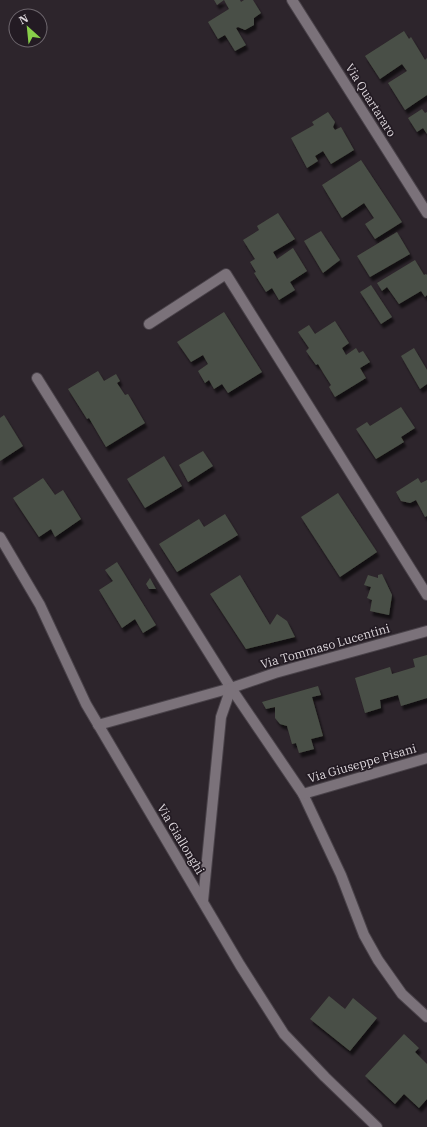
<svg xmlns="http://www.w3.org/2000/svg" width="427" height="1127" font-family="'IBM Plex Serif',serif">
<style>
.building{fill:#4a5046;filter:url(#shadow)}
.lines{fill:none;stroke-linecap:round;stroke-linejoin:round}
.minor-casing{stroke:#494249;stroke-width:12}
.minor{stroke:#7b727a;stroke-width:10}
.labels{text-anchor:middle;dominant-baseline:central;stroke-width:3.5;stroke-linejoin:round;paint-order:stroke}
.street-label{font-size:12px;fill:#ddd7dc;stroke:#231b23}
</style>
<defs>
<filter id="shadow"><feDropShadow dx="2.5" dy="4.5" stdDeviation="1" flood-color="#0009"/></filter>
</defs>
<rect width="100%" height="100%" fill="#2d252c"/>
<g class="building">
<polygon points="214,0 240,0 241,2 244,0 253,0 261,13 254,18 254,25 245,30 238,27 236,28 246,45 235,51 225,35 218,39 208,22 229,9 224,0 217,5"/>
<polygon points="404,31 409,39 411,37 425,60 427,58 427,95 405,110 388,83 407,71 402,64 380,79 365,56"/>
<polygon points="422,109 425,113 427,112 427,134 423,128 417,132 408,118"/>
<polygon points="328,112 335,122 333,127 335,130 341,127 354,150 331,164 323,151 315,156 318,161 307,168 291,138 314,125 312,122"/>
<polygon points="361,160 402,222 375,239 365,224 374,218 364,203 342,218 322,185"/>
<polygon points="278,213 295,239 273,252 277,259 293,248 307,271 290,282 295,290 279,300 272,288 266,292 254,273 256,272 250,262 255,259 243,240 259,230 257,226"/>
<polygon points="321,231 340,260 323,273 304,241"/>
<polygon points="397,232 410,254 370,277 357,256"/>
<polygon points="415,260 424,275 426,274 427,275 427,295 425,297 421,291 399,304 387,287 382,291 377,283"/>
<polygon points="371,285 392,317 381,324 360,292"/>
<polygon points="224,312 262,372 228,393 222,384 214,389 209,380 205,383 198,371 208,364 203,355 191,362 177,342"/>
<polygon points="335,321 349,343 342,348 346,355 356,348 359,353 363,351 370,362 360,368 366,378 335,397 329,387 331,385 324,374 318,364 316,365 306,351 309,348 298,332 309,325 315,334"/>
<polygon points="414,348 427,370 427,384 420,389 401,356"/>
<polygon points="98,371 104,381 116,374 120,381 117,383 125,395 128,394 145,423 106,447 89,418 87,419 68,389"/>
<polygon points="401,407 415,428 401,437 404,442 376,459 356,429 367,422 370,426"/>
<polygon points="4,415 23,446 0,461 0,418"/>
<polygon points="203,451 213,466 188,482 179,465"/>
<polygon points="164,456 182,486 145,508 127,479"/>
<polygon points="43,478 55,495 63,490 81,519 55,537 51,529 39,537 13,498"/>
<polygon points="418,478 421,483 427,480 427,516 425,517 416,500 410,503 401,501 396,492"/>
<polygon points="338,493 377,552 340,577 301,517"/>
<polygon points="225,514 238,535 177,572 159,544 199,519 204,527"/>
<polygon points="117,562 156,625 143,633 135,619 122,628 99,590 113,581 105,570"/>
<polygon points="382,574 392,595 389,615 370,611 372,600 367,598 371,587 364,585 368,575 378,578 378,575"/>
<polygon points="240,575 270,625 277,614 287,621 295,637 246,649 210,594"/>
<polygon points="150,578 156,589 149,589 146,584"/>
<polygon points="427,655 427,698 401,706 398,695 380,700 381,708 365,713 355,678 390,667 392,674 415,667 413,659"/>
<polygon points="318,686 321,695 312,697 323,736 311,739 314,749 299,753 296,743 292,744 287,726 280,724 275,718 275,707 266,709 262,702"/>
<polygon points="329,996 345,1009 353,998 377,1018 350,1051 310,1019"/>
<polygon points="404,1034 419,1048 415,1052 427,1064 427,1099 419,1108 404,1094 395,1104 365,1076"/>
</g>
<g class="lines">
<defs>
<g id="minor">
<polyline points="292,0 427,213"/>
<polyline points="149,324 226,274 427,595"/>
<polyline points="37,378 231,688 303,794 341,875 364,935 378,960 402,994 427,1017"/>
<polyline points="0,537 40,605 86,704 240,965 284,1034 325,1077 377,1127"/>
<polyline points="98,725 231,688 275,673 427,631"/>
<polyline points="303,794 427,758"/>
<polyline points="203,901 221,717 231,688"/>
</g>
</defs>
<use href="#minor" class="minor-casing"/>
<use href="#minor" class="minor"/>
</g>
<g class="labels">
<g class="street-label">
<text transform="translate(371 100) rotate(58)">Via Quartararo</text>
<text transform="translate(325 646) rotate(-16)">Via Tommaso Lucentini</text>
<text transform="translate(362 763) rotate(-16)">Via Giuseppe Pisani</text>
<text transform="translate(181 839) rotate(59)">Via Giallonghi</text>
</g>
</g>
<g transform="translate(28 28) rotate(333)"><circle r="19" fill="#231b23" stroke="#6d666d"/>
<path d="M0-3L7 15L0 10L-7 15Z" fill="#88cf4a"/>
<text y="-6" font-size="11" font-weight="bold" text-anchor="middle" fill="#ddd7dc">N</text>
</g>
</svg>
